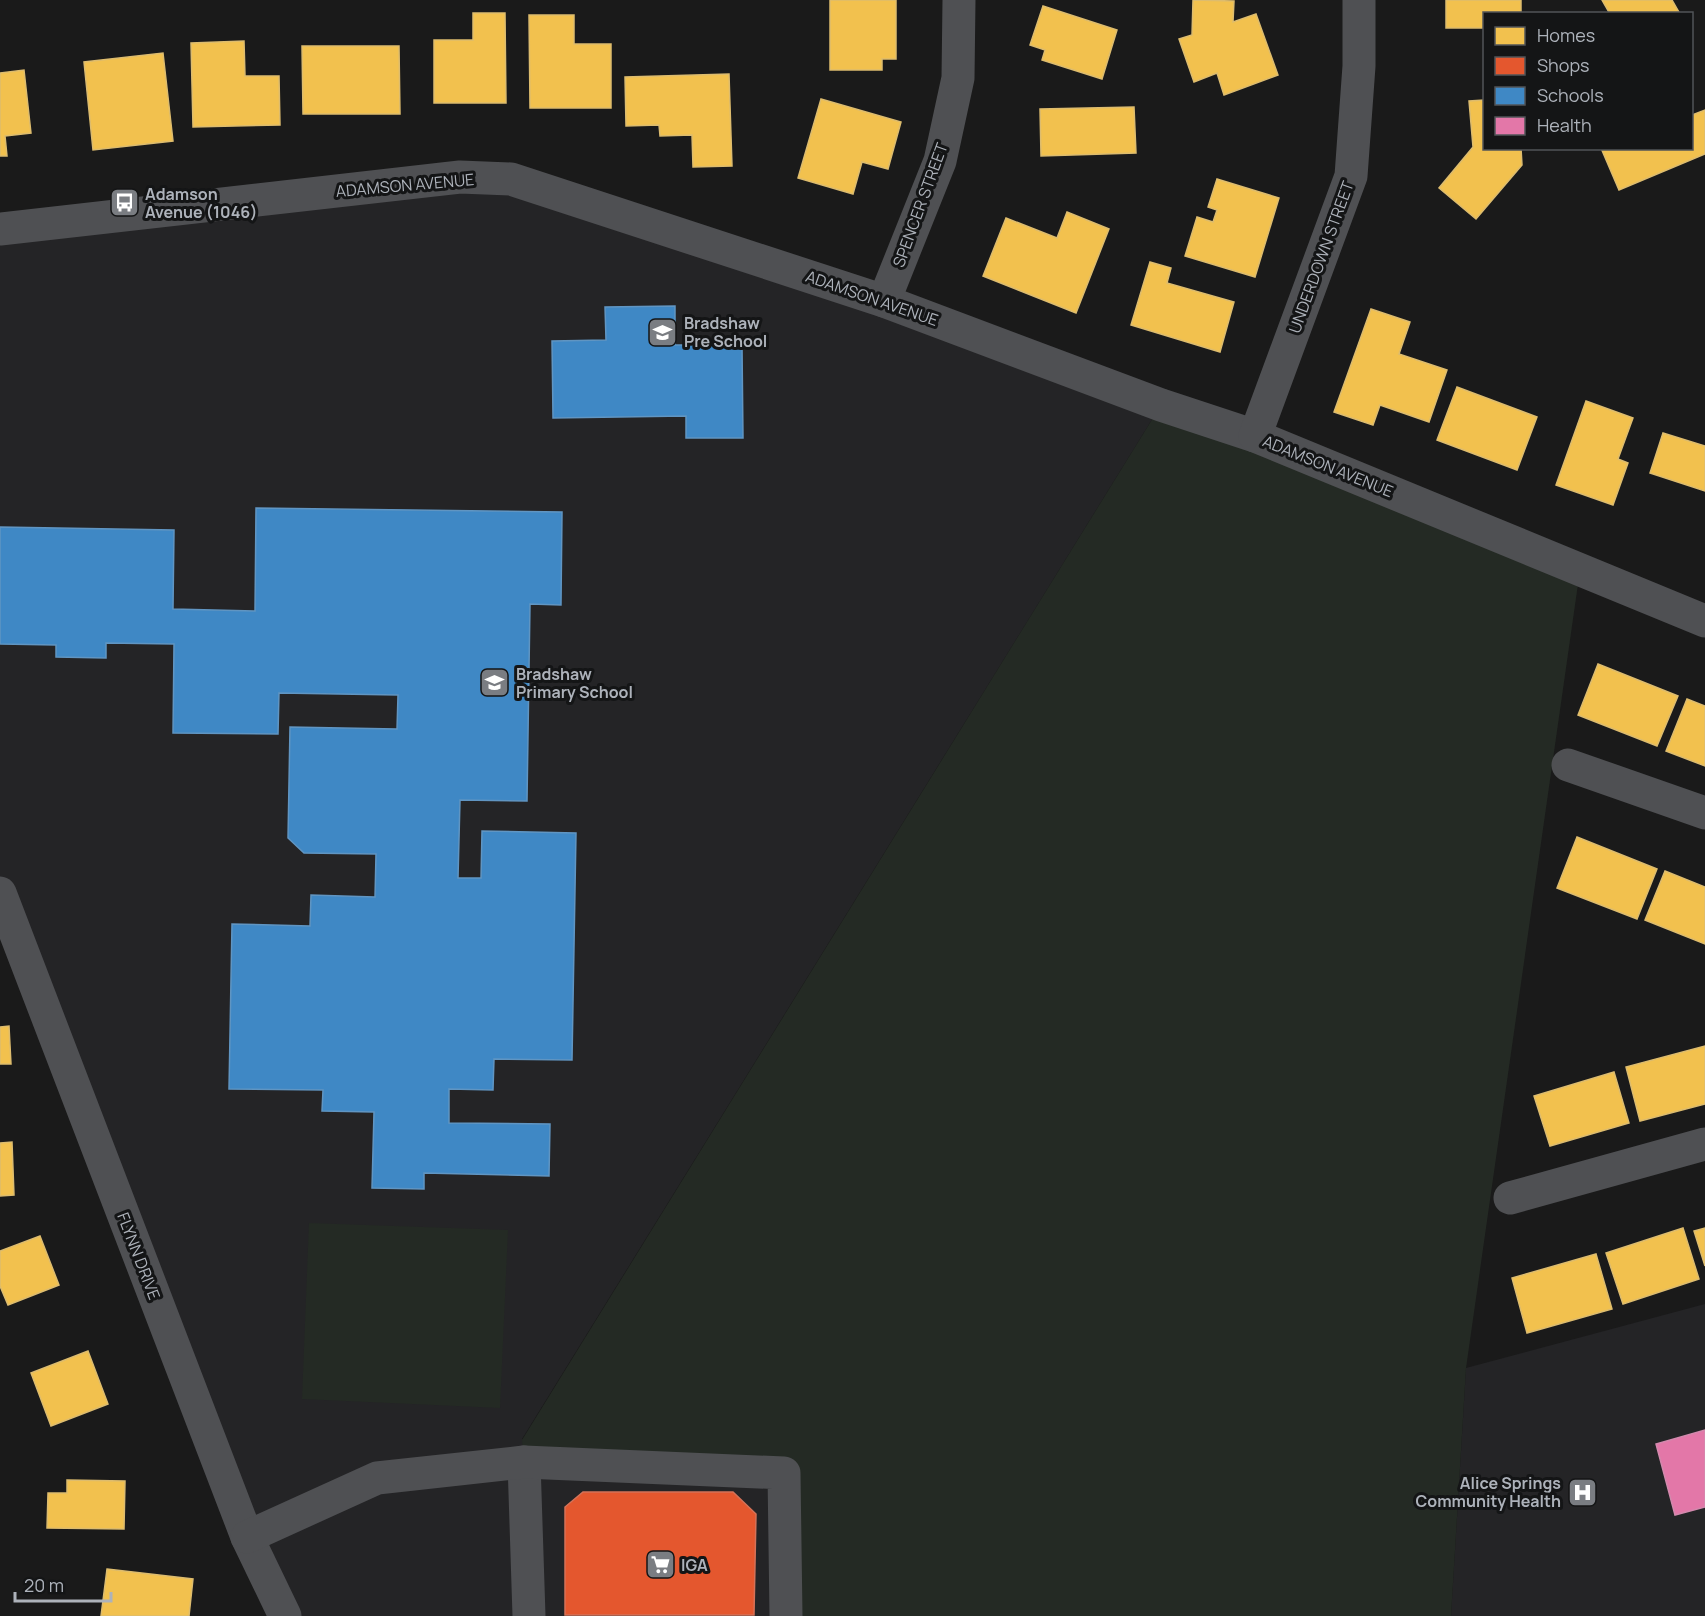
<svg xmlns="http://www.w3.org/2000/svg" width="1705" height="1616" font-family="Manrope,sans-serif">
<style>
.built{fill:#242426}
.green{fill:#242a24}
.homes{fill:#f2c14e;stroke:#ddbc6e;stroke-width:1.5}
.shops{fill:#e4572e;stroke:#d47258;stroke-width:1.5}
.schools{fill:#3f88c5;stroke:#6095c2;stroke-width:1.5}
.health{fill:#e377a8;stroke:#d389ad;stroke-width:1.5}
.lines{fill:none;stroke-linecap:round;stroke-linejoin:round}
.minor{stroke:#4f5053;stroke-width:33}
.labels{text-anchor:middle;dominant-baseline:central;stroke-width:6;stroke-linejoin:round;paint-order:stroke}
.street-label{font-size:16px;fill:#adb2ba;stroke:#141516}
.poi-label{font-size:16px;font-weight:bold;fill:#adb2ba;stroke:#141516;text-anchor:start}
</style>
<rect width="100%" height="100%" fill="#1a1a1a"/>
<g class="built">
<polygon points="460,177 1161,405 522,1439 784,1473 786,1616 285,1616 0,893 0,229"/>
<polygon points="1705,1304 1705,1616 1451,1616 1466,1368"/>
</g>
<g class="green">
<polygon points="1161,405 1580,570 1466,1368 1451,1616 786,1616 784,1474 524,1462 522,1440"/>
<polygon points="309,1223 508,1230 500,1408 302,1399"/>
</g>
<g class="homes">
<polygon points="830,0 896,0 896,59 882,59 882,70 830,70"/>
<polygon points="1193,0 1234,1 1233,22 1256,14 1278,75 1224,95 1217,73 1194,82 1179,39 1192,35"/>
<polygon points="1446,0 1521,0 1521,14 1484,14 1484,28 1446,28"/>
<polygon points="1602,0 1672,0 1680,14 1610,14"/>
<polygon points="1043,6 1117,30 1102,79 1042,60 1045,50 1030,45"/>
<polygon points="473,13 505,13 506,103 434,103 434,40 473,40"/>
<polygon points="529,15 574,15 574,44 611,44 611,108 530,108"/>
<polygon points="244,41 245,76 279,76 280,125 193,127 191,43"/>
<polygon points="302,46 399,46 400,114 303,114"/>
<polygon points="163,53 173,141 93,150 84,62"/>
<polygon points="24,70 31,133 5,136 7,156 0,156 0,73"/>
<polygon points="729,74 732,166 693,167 692,135 660,136 659,125 626,126 625,77"/>
<polygon points="821,99 901,122 888,169 862,162 853,194 798,178"/>
<polygon points="1484,100 1484,148 1521,148 1522,165 1476,219 1439,188 1473,147 1469,101"/>
<polygon points="1134,107 1136,153 1041,156 1040,109"/>
<polygon points="1705,110 1705,154 1619,190 1601,148 1692,148 1692,115"/>
<polygon points="1217,179 1279,198 1255,277 1185,256 1197,217 1213,222 1217,210 1208,207"/>
<polygon points="1067,212 1109,229 1076,313 983,276 1006,218 1057,238"/>
<polygon points="1150,262 1171,268 1167,283 1234,302 1220,352 1131,325"/>
<polygon points="1371,309 1410,322 1399,354 1447,370 1429,422 1380,405 1373,425 1334,412"/>
<polygon points="1457,387 1537,417 1517,470 1437,440"/>
<polygon points="1586,401 1633,418 1618,459 1628,463 1613,505 1556,485"/>
<polygon points="1663,433 1705,446 1705,491 1650,473"/>
<polygon points="1598,664 1678,696 1657,746 1578,715"/>
<polygon points="1687,699 1705,706 1705,766 1666,751"/>
<polygon points="1577,837 1657,869 1637,919 1557,888"/>
<polygon points="1665,871 1705,887 1705,944 1645,920"/>
<polygon points="9,1026 11,1064 0,1064 0,1027"/>
<polygon points="1705,1046 1705,1104 1640,1121 1626,1067"/>
<polygon points="1614,1072 1629,1123 1550,1146 1534,1096"/>
<polygon points="12,1142 14,1195 0,1196 0,1143"/>
<polygon points="1683,1228 1699,1279 1623,1304 1606,1253"/>
<polygon points="1705,1228 1705,1266 1694,1231"/>
<polygon points="40,1236 59,1285 8,1305 0,1286 0,1251"/>
<polygon points="1596,1254 1612,1309 1527,1333 1512,1278"/>
<polygon points="88,1351 108,1404 51,1426 31,1373"/>
<polygon points="67,1480 125,1481 124,1529 47,1528 48,1493 67,1493"/>
<polygon points="107,1569 193,1579 189,1616 101,1616"/>
</g>
<polygon class="shops" points="583,1492 733,1492 756,1514 754,1615 565,1615 565,1507"/>
<g class="schools">
<polygon points="675,306 675,345 742,345 743,438 686,438 686,416 553,418 552,341 606,340 605,307"/>
<polygon points="256,508 562,512 561,605 530,604 527,801 460,800 458,878 481,878 482,831 576,833 572,1060 494,1059 493,1090 449,1089 449,1123 550,1124 549,1176 424,1173 424,1189 372,1188 374,1112 322,1111 323,1090 229,1089 232,924 310,926 311,895 375,897 376,854 304,853 288,838 290,727 397,729 398,695 279,693 278,734 173,733 174,644 106,643 106,658 56,657 56,645 0,644 0,527 174,530 173,609 255,611"/>
</g>
<polygon class="health" points="1705,1430 1705,1507 1675,1515 1656,1444"/>
<g class="lines">
<g class="minor">
<polyline points="0,229 460,177 511,179 884,301 1161,405 1255,436 1705,621"/>
<polyline points="884,301 940,161 958,78 959,0"/>
<polyline points="1255,436 1351,176 1359,66 1359,0"/>
<polyline points="1568,765 1705,813"/>
<polyline points="0,893 247,1537 285,1616"/>
<polyline points="1510,1198 1705,1144"/>
<polyline points="524,1462 529,1616"/>
<polyline points="247,1537 377,1478 524,1462 784,1473 786,1616"/>
</g>
</g>
<defs>
<symbol id="bus-square" viewBox="-11 -11 22 22"><rect x="-9" y="-9" width="18" height="18" rx="4" fill="#7a7d82" stroke="#141516"/><path d="M-5-6H5V4H4V6H2V4H-2V6H-4V4H-5ZM-3.5-4V0h7V-4ZM-3.5 1.2v1.5H-2V1.2ZM2 1.2v1.5H3.5V1.2Z" fill="#fff"/></symbol>
<symbol id="school-square" viewBox="-11 -11 22 22"><rect x="-9" y="-9" width="18" height="18" rx="4" fill="#7a7d82" stroke="#141516"/><path d="M0-5L7-2L0 1L-7-2ZM-4 1L0 2.5L4 1V4Q0 6-4 4Z" fill="#fff"/></symbol>
<symbol id="hospital-square" viewBox="-11 -11 22 22"><rect x="-9" y="-9" width="18" height="18" rx="4" fill="#7a7d82" stroke="#141516"/><path d="M-5-5h3v3.5h4V-5h3V5h-3V1.5h-4V5h-3Z" fill="#fff"/></symbol>
<symbol id="supermarket-square" viewBox="-11 -11 22 22"><rect x="-9" y="-9" width="18" height="18" rx="4" fill="#7a7d82" stroke="#141516"/><path d="M-6-5.5h2.5l.6 2H6L4.5 2H-2.5L-4.4-4H-6ZM-1.5 3.2a1.3 1.3 0 1 0 .1 0ZM3 3.2a1.3 1.3 0 1 0 .1 0Z" fill="#fff"/></symbol>
</defs>
<g fill-rule="evenodd">
<use href="#bus-square" x="108" y="186" width="33" height="33"/>
<use href="#school-square" x="646" y="316" width="33" height="33"/>
<use href="#school-square" x="478" y="666" width="33" height="33"/>
<use href="#hospital-square" x="1566" y="1476" width="33" height="33"/>
<use href="#supermarket-square" x="644" y="1548" width="33" height="33"/>
</g>
<g class="labels">
<g class="street-label">
<text transform="translate(405 185) rotate(-5)">ADAMSON AVENUE</text>
<text transform="translate(920 205) rotate(-70)">SPENCER STREET</text>
<text transform="translate(1321 257) rotate(-70)">UNDERDOWN STREET</text>
<text transform="translate(872 298) rotate(19)">ADAMSON AVENUE</text>
<text transform="translate(1328 466) rotate(22)">ADAMSON AVENUE</text>
<text transform="translate(139 1256) rotate(69)">FLYNN DRIVE</text>
</g>
<g class="poi-label">
<text x="145" y="194">Adamson<tspan x="145" dy="18">Avenue (1046)</tspan></text>
<text x="684" y="323">Bradshaw<tspan x="684" dy="18">Pre School</tspan></text>
<text x="516" y="674">Bradshaw<tspan x="516" dy="18">Primary School</tspan></text>
<text x="1561" y="1483" text-anchor="end">Alice Springs<tspan x="1561" dy="18">Community Health</tspan></text>
<text x="681" y="1565">IGA</text>
</g>
</g>
<rect x="1483" y="12" width="210" height="138" fill="#141516" stroke="#515458" stroke-width="1.5"/>
<rect x="1495" y="27" width="30" height="18" fill="#f2c14e" stroke="#515458" stroke-width="1.5"/>
<text x="1537" y="42" font-size="18" fill="#adb2ba">Homes</text>
<rect x="1495" y="57" width="30" height="18" fill="#e4572e" stroke="#515458" stroke-width="1.5"/>
<text x="1537" y="72" font-size="18" fill="#adb2ba">Shops</text>
<rect x="1495" y="87" width="30" height="18" fill="#3f88c5" stroke="#515458" stroke-width="1.5"/>
<text x="1537" y="102" font-size="18" fill="#adb2ba">Schools</text>
<rect x="1495" y="117" width="30" height="18" fill="#e377a8" stroke="#515458" stroke-width="1.5"/>
<text x="1537" y="132" font-size="18" fill="#adb2ba">Health</text>
<path d="M15 1592v9h96v-9" fill="none" stroke="#adb2ba" stroke-width="3"/>
<text x="24" y="1592" font-size="18" fill="#adb2ba" stroke="#141516" stroke-width="4.5" paint-order="stroke">20 m</text>
</svg>
